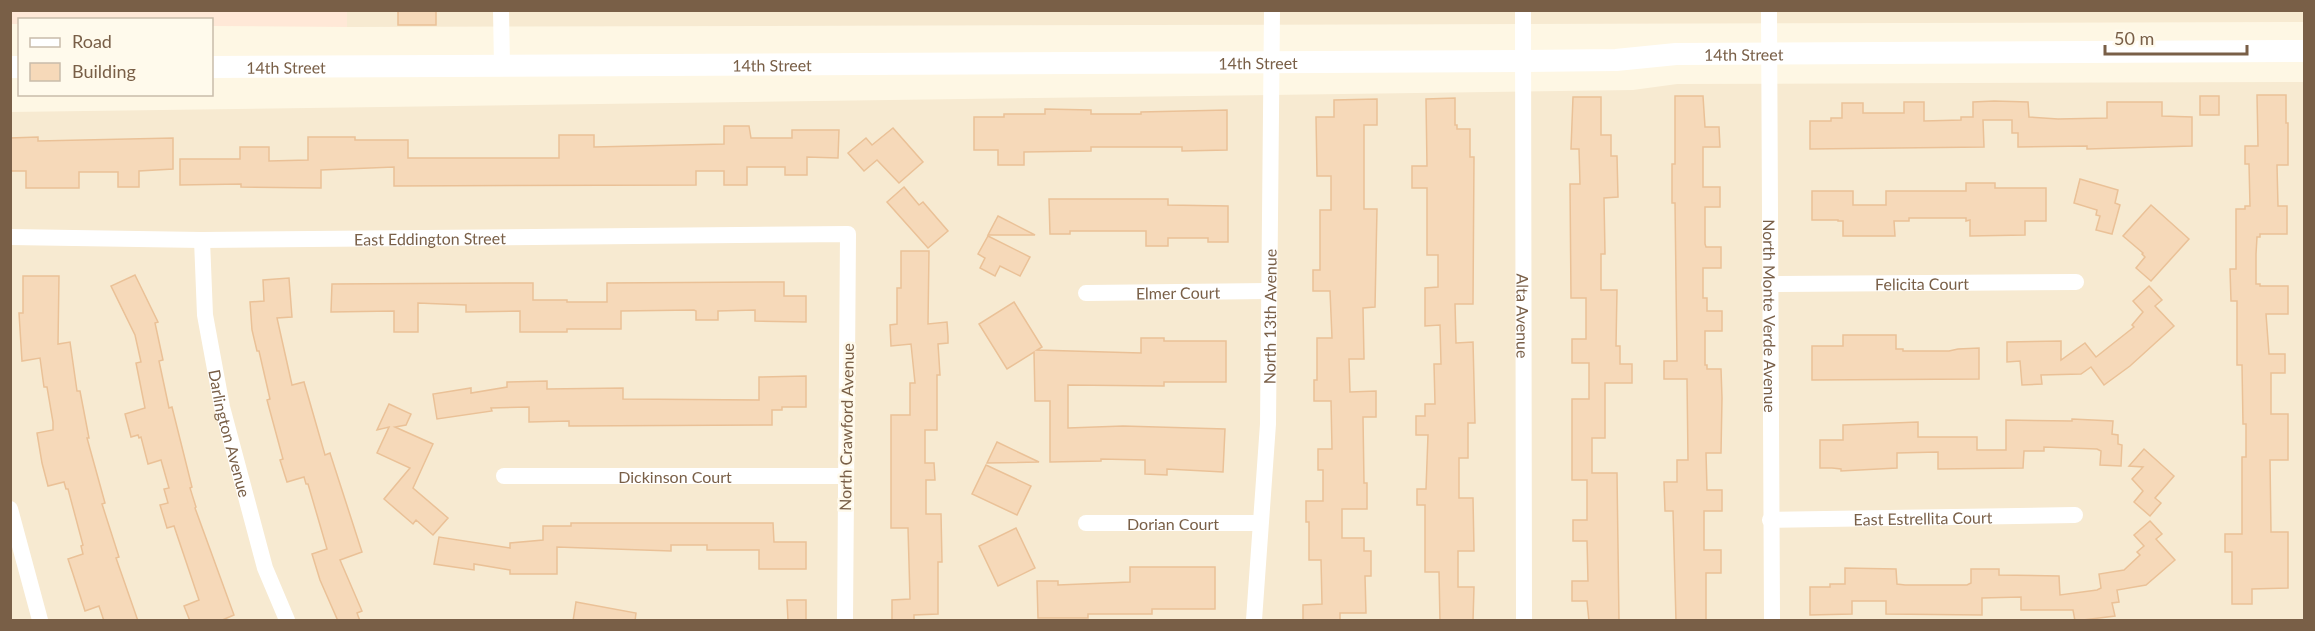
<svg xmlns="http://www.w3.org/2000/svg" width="2315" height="631" font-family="Lato,sans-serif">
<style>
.residential{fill:#f7ead1}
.commercial{fill:#ffe8d7}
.building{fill:#f6d9b9;stroke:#eac197;stroke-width:1.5}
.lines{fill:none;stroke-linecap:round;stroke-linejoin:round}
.street{stroke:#fff;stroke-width:16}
.secondary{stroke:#fff;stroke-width:22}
.labels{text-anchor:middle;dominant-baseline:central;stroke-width:5;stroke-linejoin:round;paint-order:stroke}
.street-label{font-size:16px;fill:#795f47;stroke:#fffaec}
</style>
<rect width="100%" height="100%" fill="#fef7e4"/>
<g class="residential">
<polygon points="2304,10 2303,22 347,27 347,11"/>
<polygon points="2304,82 2304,620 11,620 10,112 1633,90 1677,84"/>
</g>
<polygon class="commercial" points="11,10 347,10 347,27 212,26 212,20 20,20 19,24 11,24"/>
<g class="building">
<rect x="398" y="10" width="38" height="15"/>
<polygon points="2257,95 2286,95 2286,123 2288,123 2288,165 2277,165 2278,206 2287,206 2287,234 2260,234 2260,237 2257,237 2256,254 2256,284 2260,284 2260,286 2288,286 2288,314 2266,314 2269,354 2285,354 2285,373 2271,373 2271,414 2288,414 2288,460 2270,460 2271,532 2288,532 2288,588 2252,589 2252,604 2232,604 2232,552 2225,552 2225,534 2242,534 2242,457 2246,457 2246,424 2243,424 2242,365 2237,365 2237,301 2231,301 2230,269 2236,269 2236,209 2245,209 2245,206 2250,206 2249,164 2245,164 2245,146 2258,146"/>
<polygon points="1675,96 1703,96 1705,127 1719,127 1720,147 1703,147 1703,187 1720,187 1720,207 1705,207 1705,244 1706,247 1721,247 1721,268 1703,268 1703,298 1707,298 1707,311 1722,311 1722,331 1705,331 1705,365 1707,365 1707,369 1721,369 1722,398 1721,453 1706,453 1707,490 1722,490 1722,511 1704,511 1704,550 1721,550 1721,573 1706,573 1706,621 1676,621 1673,511 1665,511 1664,482 1677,482 1677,460 1688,460 1687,379 1664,379 1664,361 1677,361 1675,203 1672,203 1672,164 1675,164"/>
<rect x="2200" y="96" width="19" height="19"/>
<polygon points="1573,97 1601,97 1601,135 1611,135 1611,156 1617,156 1618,197 1604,198 1605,254 1601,254 1601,290 1617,290 1616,346 1620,346 1620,364 1632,364 1632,383 1605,383 1605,438 1592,438 1592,473 1617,473 1619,621 1589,621 1587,601 1572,601 1572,581 1588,581 1587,541 1573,541 1573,520 1587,520 1587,480 1572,480 1572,399 1589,399 1589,363 1572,363 1572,339 1586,339 1586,298 1571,298 1570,184 1580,184 1579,149 1571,149"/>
<polygon points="1455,98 1455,125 1457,125 1457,129 1470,129 1470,157 1474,157 1473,304 1455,304 1456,343 1473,342 1475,423 1468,423 1468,458 1459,458 1459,498 1473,498 1474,551 1458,551 1458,587 1474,587 1473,621 1440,621 1439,572 1425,572 1425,505 1417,505 1417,489 1426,489 1428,435 1416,435 1416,416 1425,416 1425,404 1435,404 1434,364 1441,364 1440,325 1425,326 1425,288 1438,287 1438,255 1427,255 1427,188 1412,188 1412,166 1427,166 1426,99"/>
<polygon points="1377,99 1377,125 1364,125 1364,209 1377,209 1375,307 1363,308 1364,359 1349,359 1350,392 1376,391 1376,417 1363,417 1364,483 1367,483 1367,509 1342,509 1342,538 1364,538 1364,551 1371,551 1371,576 1365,576 1366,613 1340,613 1340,621 1303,621 1303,605 1322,604 1321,560 1309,560 1309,522 1306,522 1306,501 1323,501 1323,470 1318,470 1318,449 1332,449 1331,401 1314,401 1314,380 1317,380 1317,338 1332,338 1330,291 1313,291 1313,270 1320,270 1320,210 1331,210 1331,176 1317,176 1316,117 1334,117 1334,100"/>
<polygon points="1994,101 2028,102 2029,117 2058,119 2107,118 2107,102 2162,102 2162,116 2192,117 2192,146 2087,149 2087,146 2018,147 2018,133 2012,133 2012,120 1983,120 1984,147 1810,149 1810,121 1831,121 1831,118 1842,118 1842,103 1863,103 1863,113 1904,113 1904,102 1924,102 1924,121 1961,120 1961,117 1973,117 1973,102"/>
<polygon points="1045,109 1091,110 1091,114 1141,114 1141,112 1227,110 1227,150 1182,151 1182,147 1091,147 1091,151 1024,152 1024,165 998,165 998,150 974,150 974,117 1004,117 1004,114 1045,114"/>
<polygon points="724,126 749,126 751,138 792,138 792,130 839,130 838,158 807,157 807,175 785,175 785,167 747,167 747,185 724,185 724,171 696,171 696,185 394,186 394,167 321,170 321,188 241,187 241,184 180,185 180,159 240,159 240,147 269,147 269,161 308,160 308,137 355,137 355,140 408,140 408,158 559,158 559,135 594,135 594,147 724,144"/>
<polygon points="893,128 923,162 899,183 877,160 864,171 848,153 866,138 872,145"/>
<polygon points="38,137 38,141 173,138 173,169 139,171 139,187 118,187 118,172 79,172 79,188 26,188 26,171 10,171 10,138"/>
<polygon points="2080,179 2118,190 2115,203 2120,205 2112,234 2096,230 2100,216 2096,215 2097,210 2074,203"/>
<polygon points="1966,183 1995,183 1995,188 2046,188 2046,221 2025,221 2025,235 1970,236 1970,220 1966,221 1966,218 1909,218 1909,221 1894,221 1895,236 1843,236 1843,221 1838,221 1838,220 1812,220 1812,191 1853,191 1853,205 1886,205 1886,191 1966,191"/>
<polygon points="904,187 919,205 923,202 948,231 928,248 887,202"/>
<polygon points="1049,199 1168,199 1168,205 1228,206 1228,242 1208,242 1208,238 1168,238 1168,246 1146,246 1146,231 1070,231 1070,234 1050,234"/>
<polygon points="2151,205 2189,239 2151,281 2136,268 2145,257 2142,254 2143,253 2123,236"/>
<polygon points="998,216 1035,235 988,235"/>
<polygon points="988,236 1030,257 1020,276 1000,266 995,276 980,268 985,258 978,254"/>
<polygon points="901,251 929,251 928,324 947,322 948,336 948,343 938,344 940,375 937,375 937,430 925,430 925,463 934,463 935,480 926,480 926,514 941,514 942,562 938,562 938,614 914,615 914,621 892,621 892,600 910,599 908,528 891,528 891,415 910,415 910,383 915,383 911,344 891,346 890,325 897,324 897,288 901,288"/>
<polygon points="135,275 158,322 155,323 163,360 159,361 169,408 172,407 192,487 190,488 196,507 195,508 234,615 220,621 190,621 184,606 199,600 174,526 167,528 160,505 168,503 164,489 169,488 161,460 148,464 141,437 139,438 138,435 131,437 125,414 145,408 136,363 141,362 135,335 111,286"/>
<polygon points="23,276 59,276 58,344 70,342 77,391 80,391 89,438 87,438 105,503 102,504 119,557 116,558 138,621 104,621 99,606 85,611 73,574 68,559 83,554 81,546 83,545 68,489 66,489 64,482 48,486 42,463 37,433 53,430 53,422 47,387 44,387 40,358 22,361 19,313 23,313"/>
<polygon points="289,278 292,317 277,318 292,385 304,382 325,455 330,453 362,552 340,560 362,611 357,613 360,621 338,621 320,580 312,554 327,549 308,484 306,484 304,477 287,482 280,460 283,459 267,400 270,399 259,351 257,351 252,330 250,302 264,301 263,280"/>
<polygon points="784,282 784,296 806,296 806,322 755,321 755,310 718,311 718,320 696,320 696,311 694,310 621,311 621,329 567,329 567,332 520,332 520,311 466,312 466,305 418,303 418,332 394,332 394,311 331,312 332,284 533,283 533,300 567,300 567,302 607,302 607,283"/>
<polygon points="2149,286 2162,300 2155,306 2174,326 2130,366 2104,385 2091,367 2081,374 2041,375 2042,384 2022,385 2020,361 2007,362 2007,342 2061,341 2061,360 2085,343 2096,357 2134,327 2132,325 2143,312 2133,301"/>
<polygon points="1014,302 1042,347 1037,350 1141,353 1141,338 1164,338 1164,341 1226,341 1226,382 1164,382 1164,386 1068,385 1068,428 1123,426 1225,429 1223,472 1167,469 1167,475 1145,474 1145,460 1101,459 1101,461 1050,462 1050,401 1035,401 1034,352 1007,369 979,324"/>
<polygon points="1843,335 1896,335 1896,349 1903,349 1903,351 1949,351 1958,349 1979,348 1979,379 1812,380 1812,346 1843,346"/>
<polygon points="806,376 806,407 782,407 782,410 772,410 772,425 569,426 569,421 529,422 529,407 491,408 492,411 437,419 433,394 471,388 471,393 507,387 507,382 547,381 547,389 623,388 623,399 759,400 759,377"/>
<polygon points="389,404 411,414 406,425 395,427 433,444 413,488 448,518 433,535 416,520 413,524 384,499 410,468 377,453 389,427 377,430"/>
<polygon points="2072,419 2113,421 2112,434 2118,435 2118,444 2122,445 2121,466 2100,465 2101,451 2097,449 2044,447 2044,451 2024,451 2023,468 1938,469 1938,452 1897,453 1897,468 1841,471 1841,469 1832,468 1820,468 1820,440 1843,440 1843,425 1918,422 1918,437 1977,437 1977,450 2006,450 2006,420 2072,421"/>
<polygon points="997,442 1039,462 987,463"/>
<polygon points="2144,449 2174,476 2155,498 2161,503 2150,516 2134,502 2143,491 2132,479 2143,467 2129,466"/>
<polygon points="986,465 1031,486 1017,515 972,494"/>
<polygon points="2150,521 2162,534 2156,539 2175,560 2146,585 2117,590 2119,602 2112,603 2115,616 2075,621 2073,610 2021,610 2021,597 1982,598 1982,615 1886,614 1886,601 1852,601 1852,614 1810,615 1810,587 1830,587 1830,584 1845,584 1845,568 1896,569 1897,584 1905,585 1967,585 1971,583 1971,569 1999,569 1999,575 2059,576 2060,595 2097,590 2101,588 2099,574 2124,570 2140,555 2137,552 2144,546 2134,535"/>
<polygon points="571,523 773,523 774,542 806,542 806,569 759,569 759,550 707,550 707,545 671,545 671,551 557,547 557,574 510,574 510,570 474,564 474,570 434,564 439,537 510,548 510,543 543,540 543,526 571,526"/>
<polygon points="1016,528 1035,568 998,586 979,546"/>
<polygon points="1130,567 1215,567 1215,609 1152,609 1152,614 1088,614 1088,618 1038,618 1037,581 1058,581 1058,585 1130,582"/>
<polygon points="787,600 806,600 806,621 788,621"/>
<polygon points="576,602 636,613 635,621 573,621"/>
</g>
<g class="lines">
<g class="street">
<polyline points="501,10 502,66"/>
<path id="s1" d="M1523,10L1524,620"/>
<path id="s2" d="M1769,10L1772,620"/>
<path id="s3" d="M10,237L202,240L848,234L845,620"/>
<path id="s4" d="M202,240L205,315L222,407L265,568L287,620"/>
<path id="s5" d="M1769,284L2076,282"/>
<path id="s6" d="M1086,293L1269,291"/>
<path id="s7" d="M504,476H845"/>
<polyline points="10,509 40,620"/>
<path id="s8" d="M1770,520L2075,515"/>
<path id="s9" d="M1086,523H1260"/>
<path id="s10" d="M1254,620L1268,424L1272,10"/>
</g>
<g class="secondary">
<polyline points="10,67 20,67"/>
<path id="s11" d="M212,67L1523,61L1616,60L1676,54L2304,51"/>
</g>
</g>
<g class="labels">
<g class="street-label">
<text stroke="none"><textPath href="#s11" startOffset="1532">14th Street</textPath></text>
<text stroke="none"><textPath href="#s11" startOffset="1046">14th Street</textPath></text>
<text stroke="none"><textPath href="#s11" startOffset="560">14th Street</textPath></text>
<text stroke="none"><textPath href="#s11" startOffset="74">14th Street</textPath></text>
<text stroke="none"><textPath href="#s3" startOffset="420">East Eddington Street</textPath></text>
<text stroke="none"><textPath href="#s5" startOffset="153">Felicita Court</textPath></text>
<text stroke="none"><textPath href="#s6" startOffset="92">Elmer Court</textPath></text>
<text stroke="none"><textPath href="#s1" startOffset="306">Alta Avenue</textPath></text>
<text stroke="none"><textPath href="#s10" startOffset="304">North 13th Avenue</textPath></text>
<text stroke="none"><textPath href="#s2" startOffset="306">North Monte Verde Avenue</textPath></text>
<text transform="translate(846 427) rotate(-89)">North Crawford Avenue</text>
<text stroke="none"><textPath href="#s4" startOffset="196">Darlington Avenue</textPath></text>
<text stroke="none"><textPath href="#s7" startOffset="171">Dickinson Court</textPath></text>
<text stroke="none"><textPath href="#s8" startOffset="153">East Estrellita Court</textPath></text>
<text stroke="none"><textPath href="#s9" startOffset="87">Dorian Court</textPath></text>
</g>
</g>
<rect width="2315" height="631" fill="none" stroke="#795f47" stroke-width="24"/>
<rect x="18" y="18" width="195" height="78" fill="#fffaec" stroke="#c9bcaa" stroke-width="1.5"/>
<rect x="30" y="38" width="30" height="9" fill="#ffffff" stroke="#c9bcaa" stroke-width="1.5"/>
<text x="72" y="48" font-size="18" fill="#795f47">Road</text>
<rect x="30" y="63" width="30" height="18" fill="#f6d9b9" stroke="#c9bcaa" stroke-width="1.5"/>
<text x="72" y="78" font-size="18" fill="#795f47">Building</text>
<path d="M2105 45v9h142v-9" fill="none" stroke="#795f47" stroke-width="3"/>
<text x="2114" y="45" font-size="18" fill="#795f47" stroke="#fffaec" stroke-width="4.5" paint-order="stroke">50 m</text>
</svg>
